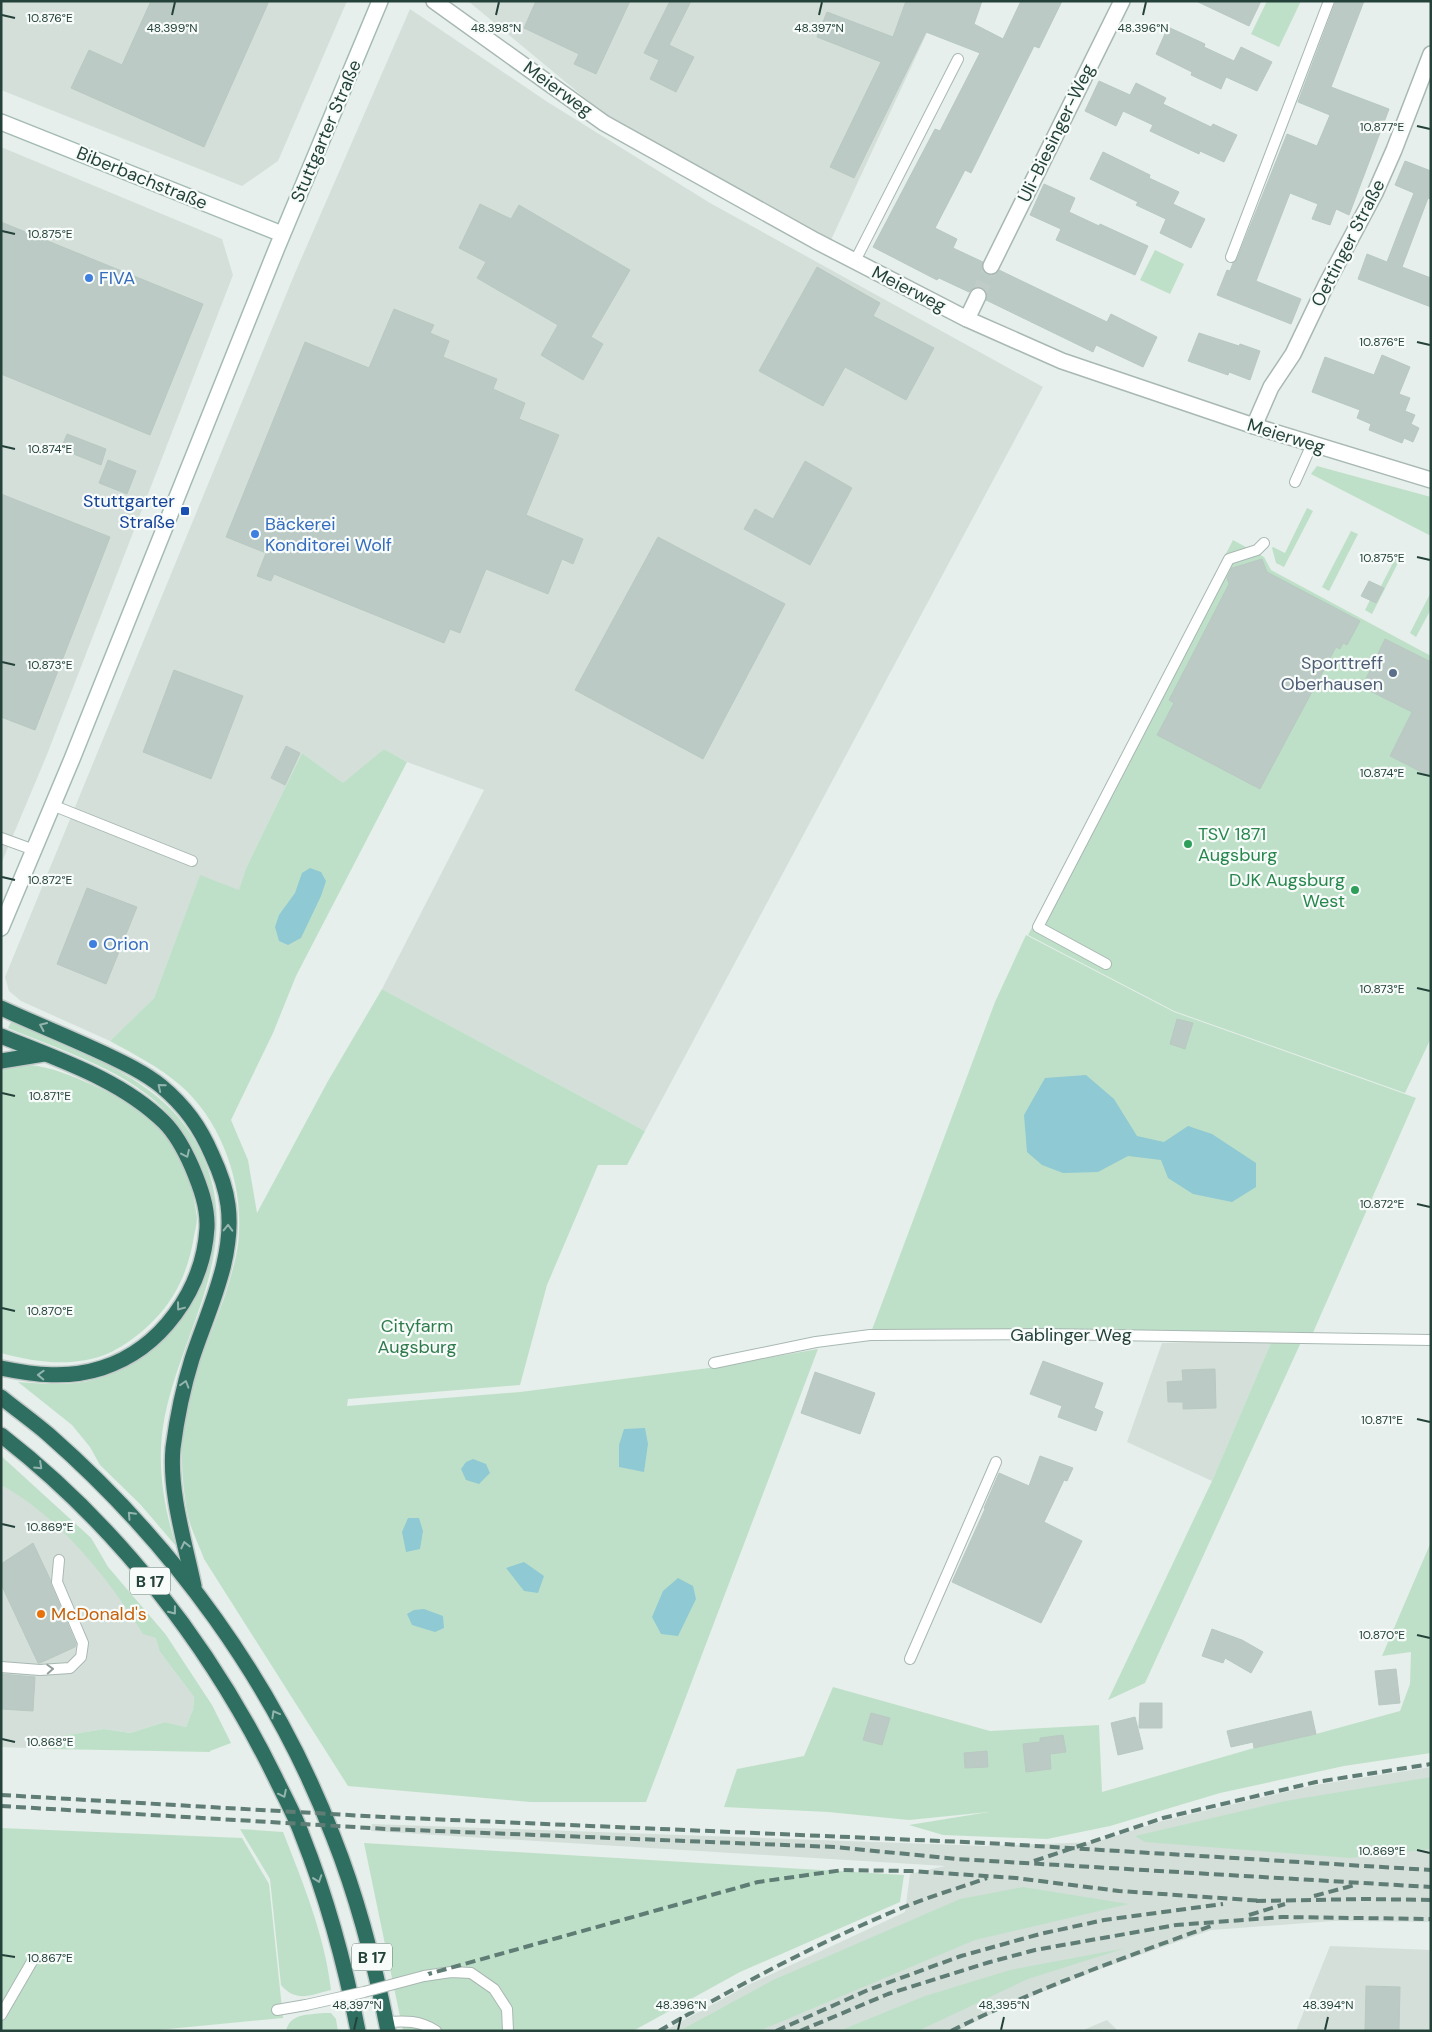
<svg xmlns="http://www.w3.org/2000/svg" width="1432" height="2032" font-family="'DM Sans',sans-serif">
<style>
.built{fill:#d4dfda}
.green{fill:#bfe0c8}
.water{fill:#8ec9d4}
.building{fill:#bbcac4;stroke:#b8c9c2}
.lines{fill:none;stroke-linecap:round;stroke-linejoin:round}
.street-tunnel{stroke:#bfccc8;stroke-width:15;stroke-dasharray:15 8;stroke-linecap:butt}
.lane-casing{stroke:#a8b8b2;stroke-width:12}
.street-casing{stroke:#a8b8b2;stroke-width:18}
.secondary-casing{stroke:#a4bbb3;stroke-width:18}
.highway-casing{stroke:#c2cac8;stroke-width:18}
.lane{stroke:#fff;stroke-width:10}
.street{stroke:#fff;stroke-width:15}
.secondary{stroke:#fff;stroke-width:15}
.highway{stroke:#2f6f62;stroke-width:15}
.rail{stroke:#5f7d75;stroke-width:4;stroke-dasharray:10 5;stroke-linecap:butt}
.lane-bridge-casing{stroke:#a8b8b2;stroke-width:12;stroke-linecap:butt}
.lane-bridge{stroke:#fff;stroke-width:10}
.oneway{stroke:#93b5ae}
.oneway2{stroke:#92a09c}
.ticks{fill:none;stroke:#24423a;stroke-width:2}
.shop-dot{fill:#3f7fe0;stroke:#f7fbf9;stroke-width:2}
.transit-dot{fill:#1a4fb4;stroke:#f7fbf9;stroke-width:2}
.service-dot{fill:#5c6f8a;stroke:#f7fbf9;stroke-width:2}
.leisure-dot{fill:#2e9e5b;stroke:#f7fbf9;stroke-width:2}
.food-dot{fill:#e8710a;stroke:#f7fbf9;stroke-width:2}
.labels{text-anchor:middle;dominant-baseline:central;stroke-width:4.5;stroke-linejoin:round;paint-order:stroke}
.shield{fill:#f7fbf9;stroke:#637a73;stroke-width:1}
.shield-label{font-size:16px;font-weight:bold;fill:#24423a}
.street-label{font-size:18px;fill:#24423a;stroke:#f7fbf9}
.shop-label{font-size:18px;fill:#366cbe;stroke:#f7fbf9;text-anchor:start}
.transit-label{font-size:18px;fill:#164399;stroke:#f7fbf9;text-anchor:end}
.service-label{font-size:18px;fill:#4e5e75;stroke:#f7fbf9;text-anchor:end}
.leisure-label{font-size:18px;fill:#27864d;stroke:#f7fbf9;text-anchor:start}
.park-label{font-size:18px;fill:#2d7a4b;stroke:#f7fbf9}
.food-label{font-size:18px;fill:#c56008;stroke:#f7fbf9;text-anchor:start}
.ticks-label{font-size:12px;text-anchor:middle;fill:#24423a;stroke:#f7fbf9;stroke-width:4.5;stroke-linejoin:round;paint-order:stroke}
</style>
<rect width="100%" height="100%" fill="#e6efeb"/>
<g class="built">
<polygon points="1,1 347,1 278,161 242,186 1,90"/>
<polygon points="468,1 938,1 926,35 831,240 603,113"/>
<polygon points="410,9 546,101 710,203 1043,387 645,1131 382,989 484,790 407,762 384,749 344,784 302,753 246,868 239,891 200,876 154,998 110,1041 21,1001 9,991 5,977 295,273"/>
<polygon points="1,147 222,239 233,275 46,757 1,864"/>
<polygon points="1272,1340 1212,1481 1127,1442 1162,1343"/>
<polygon points="1,1456 91,1538 108,1567 166,1635 160,1652 194,1697 193,1709 186,1727 165,1722 130,1733 104,1729 50,1738 51,1749 1,1747"/>
<polygon points="1431,1767 1431,1922 1334,1921 1211,1930 1103,1968 1005,2007 957,2031 664,2031 748,1985 905,1912 910,1874 945,1866 371,1831 372,1824 986,1846 1096,1842 1162,1821 1315,1785"/>
<polygon points="1330,1946 1431,1950 1431,2031 1296,2031"/>
<polygon points="1107,2020 1118,2031 1081,2031"/>
</g>
<g class="green">
<polygon points="1267,1 1301,1 1279,47 1251,34"/>
<polygon points="1155,250 1184,264 1170,294 1140,280"/>
<polygon points="1317,466 1431,497 1431,536 1311,474"/>
<polygon points="1307,508 1313,511 1284,567 1276,563 1272,548 1273,547 1285,553"/>
<polygon points="1351,531 1358,534 1329,591 1322,587"/>
<polygon points="1233,540 1264,557 1271,570 1431,656 1431,1038 1405,1093 1174,1011 1028,935"/>
<polygon points="1397,555 1401,557 1372,614 1365,610 1370,600 1376,603 1384,588 1381,586"/>
<polygon points="1431,592 1431,609 1416,637 1410,633"/>
<path d="M384,749L407,762L296,976L273,1033L231,1120L248,1160L257,1213L328,1081L382,989L645,1131L627,1165H598L547,1285L520,1385L348,1399L347,1406L520,1392L709,1368L818,1349L646,1802H530L348,1786L204,1559C199,1545 191,1530 188,1516C182,1486 180,1452 184,1422C190,1377 212,1334 226,1292C231,1276 236,1259 238,1244C245,1188 223,1122 180,1085C159,1067 134,1054 110,1041L154,998L200,875L239,890L246,868L302,753L343,783Z"/>
<polygon points="1026,935 1174,1012 1416,1098 1312,1335 870,1335 995,1002"/>
<path d="M11,1022C59,1043 114,1062 155,1095C178,1113 196,1137 206,1164C242,1257 177,1337 163,1427C157,1466 164,1508 176,1546L140,1504L100,1465L90,1447L72,1425L18,1382C47,1384 77,1387 105,1376C215,1335 248,1205 170,1116C133,1072 60,1050 8,1028Z"/>
<path d="M29,1065C52,1067 72,1076 93,1085C113,1094 135,1105 151,1121C163,1132 182,1157 188,1173C192,1186 195,1204 197,1218C197,1224 195,1230 194,1236C189,1268 177,1297 154,1320C139,1336 113,1355 91,1359C60,1366 31,1361 1,1353V1069Z"/>
<polygon points="1272,1340 1302,1340 1145,1683 1108,1700 1212,1481"/>
<path d="M1,1456L91,1538L108,1567L166,1635L212,1705L231,1743L210,1751V1752L51,1749L49,1738L104,1729L130,1733L165,1722L186,1727L193,1709L194,1697L160,1652L156,1638L143,1634C109,1579 59,1516 1,1485Z"/>
<polygon points="1431,1542 1431,1753 1344,1766 1220,1793 1110,1826 1047,1839 943,1835 909,1825 989,1812 909,1820 828,1812 724,1807 737,1769 804,1756 833,1687 990,1731 1099,1725 1102,1792 1254,1748 1316,1734 1400,1711 1410,1684 1411,1652 1382,1656"/>
<polygon points="1431,1777 1431,1849 1350,1858 1145,1842 1135,1836 1285,1801"/>
<polygon points="1,1828 242,1838 269,1884 283,2018 148,2031 1,2031"/>
<path d="M240,1829L283,1832C303,1883 325,1936 331,1990C311,1995 296,2003 281,1985L270,1879Z"/>
<polygon points="364,1843 904,1875 900,1902 740,1972 633,2031 403,2031"/>
<polygon points="1023,1887 1129,1904 975,1940 759,2031 679,2031 773,1980 960,1899"/>
<polygon points="1126,1948 1028,1979 918,2031 839,2031 925,1996 1010,1970"/>
<path d="M324,2013H331L336,2019L338,2031H286C290,2013 308,2015 324,2013Z"/>
</g>
<g class="water">
<polygon points="310,868 321,872 326,881 321,896 301,938 288,945 279,941 275,927 279,915 295,893 302,873"/>
<polygon points="1086,1075 1114,1099 1137,1136 1164,1142 1188,1126 1212,1134 1256,1163 1256,1187 1232,1202 1193,1194 1168,1178 1161,1160 1128,1156 1098,1172 1063,1173 1042,1165 1027,1152 1024,1115 1045,1078"/>
<polygon points="645,1428 648,1444 644,1472 619,1467 619,1445 624,1429"/>
<polygon points="473,1459 486,1464 490,1473 479,1484 466,1480 461,1469 466,1462"/>
<polygon points="408,1518 419,1518 423,1531 420,1549 406,1552 402,1532"/>
<polygon points="524,1562 544,1576 538,1593 524,1591 506,1568"/>
<polygon points="678,1578 693,1586 696,1599 678,1636 661,1634 652,1617 663,1591"/>
<polygon points="424,1609 443,1616 444,1628 435,1632 412,1625 407,1614 414,1610"/>
</g>
<g class="building">
<polygon points="151,1 269,1 204,147 71,88 89,50 122,65"/>
<polygon points="536,1 630,1 596,74 574,64 579,54 524,28"/>
<polygon points="670,1 691,1 669,45 694,57 676,92 650,79 659,60 644,53"/>
<polygon points="906,1 982,1 974,24 1003,39 1021,1 1062,1 1039,48 1034,46 971,173 965,170 935,228 957,239 953,248 983,262 982,267 986,274 992,275 999,270 1107,322 1111,314 1157,337 1143,367 1096,345 1093,352 986,300 986,291 982,287 973,288 969,292 939,278 937,280 873,247 935,129 940,131 980,53 926,32 854,178 830,167 881,62 817,37 827,12 893,37"/>
<polygon points="1196,1 1261,1 1249,26"/>
<polygon points="1336,1 1364,1 1331,87 1389,109 1349,215 1336,209 1330,225 1312,219 1318,204 1290,193 1256,281 1301,299 1291,324 1217,295 1227,270 1230,271 1233,263 1237,259 1287,134 1317,146 1330,115 1298,102"/>
<polygon points="1168,27 1205,44 1204,47 1234,61 1241,47 1272,62 1257,91 1226,77 1221,89 1191,75 1192,72 1156,54"/>
<polygon points="1099,81 1130,95 1136,83 1166,98 1163,104 1211,127 1213,124 1237,135 1224,162 1200,151 1199,154 1150,131 1153,125 1123,111 1116,126 1085,111"/>
<polygon points="1103,152 1150,175 1149,178 1179,192 1173,204 1205,219 1191,248 1160,233 1166,219 1136,205 1138,202 1090,179"/>
<polygon points="1405,161 1431,171 1431,199 1428,198 1402,267 1431,278 1431,307 1358,279 1367,254 1387,262 1400,228 1414,193 1395,185"/>
<polygon points="1044,184 1075,198 1069,212 1099,226 1100,224 1148,246 1135,275 1056,240 1061,229 1030,215"/>
<polygon points="480,204 511,219 519,205 630,270 591,337 603,344 583,380 541,355 558,325 477,278 486,262 459,248"/>
<polygon points="1,222 203,304 150,435 1,374"/>
<polygon points="817,267 880,303 873,316 934,348 906,400 845,367 823,406 759,371"/>
<polygon points="394,309 434,325 430,333 449,341 443,357 497,379 493,389 525,403 519,419 559,435 526,515 583,539 573,564 562,559 548,594 486,569 460,633 450,629 444,643 274,574 271,581 257,576 266,553 226,537 305,342 369,368"/>
<polygon points="1199,333 1239,346 1240,344 1260,351 1250,380 1229,372 1228,375 1188,361"/>
<polygon points="1382,355 1410,367 1399,394 1410,398 1405,411 1415,415 1411,424 1419,428 1413,442 1404,438 1402,443 1369,430 1371,424 1357,418 1360,410 1312,392 1325,357 1374,375"/>
<polygon points="67,434 106,449 101,465 61,449"/>
<polygon points="108,460 136,471 127,494 99,483"/>
<polygon points="805,461 852,488 810,565 744,529 755,509 773,519"/>
<polygon points="1,494 110,537 35,730 1,717"/>
<polygon points="658,537 785,604 703,759 575,690"/>
<polygon points="1262,559 1267,572 1360,621 1347,645 1343,643 1340,649 1336,647 1260,789 1157,735 1174,703 1169,700 1229,584 1227,578 1232,568"/>
<polygon points="1369,581 1384,588 1376,603 1361,596"/>
<polygon points="1385,639 1431,662 1431,777 1390,756 1412,712 1362,687"/>
<polygon points="174,670 243,696 211,779 143,752"/>
<polygon points="286,746 300,753 285,785 271,778"/>
<polygon points="87,888 137,907 106,984 57,964"/>
<polygon points="1177,1019 1193,1023 1185,1049 1170,1044"/>
<polygon points="1043,1361 1103,1383 1094,1408 1103,1412 1096,1431 1058,1417 1062,1406 1030,1394"/>
<polygon points="1215,1369 1216,1408 1183,1409 1183,1402 1168,1402 1167,1382 1183,1381 1182,1370"/>
<polygon points="815,1372 875,1393 860,1434 801,1413"/>
<polygon points="1040,1456 1073,1468 1067,1481 1064,1480 1044,1522 1082,1541 1041,1623 952,1582 985,1509 984,1508 999,1473 1029,1486"/>
<polygon points="33,1543 50,1579 51,1585 76,1644 75,1647 40,1663 38,1663 1,1584 1,1564"/>
<polygon points="1212,1629 1242,1640 1263,1652 1251,1673 1225,1658 1223,1663 1202,1656"/>
<polygon points="1396,1669 1400,1703 1379,1705 1375,1671"/>
<polygon points="1,1674 35,1677 33,1711 1,1709"/>
<polygon points="1140,1703 1162,1703 1162,1728 1139,1728"/>
<polygon points="1311,1711 1316,1734 1254,1748 1253,1742 1231,1747 1227,1731"/>
<polygon points="871,1713 890,1718 882,1745 863,1740"/>
<polygon points="1135,1717 1143,1749 1118,1755 1111,1723"/>
<polygon points="1063,1735 1066,1752 1050,1754 1051,1769 1026,1772 1023,1744 1040,1742 1040,1738"/>
<polygon points="987,1751 988,1767 965,1768 964,1753"/>
<polygon points="1366,1986 1400,1987 1399,2031 1365,2031"/>
</g>
<g class="lines">
<polyline class="street-tunnel" points="978,296 991,266"/>
<defs>
<g id="lane">
<polyline points="1231,257 1329,1"/>
<polyline points="855,261 958,59"/>
<polyline points="1295,482 1312,444"/>
<polyline points="52,805 192,861"/>
<polyline points="1,838 34,850"/>
<polyline points="1106,964 1038,927 1229,559 1257,550 1264,543"/>
<polyline points="714,1363 816,1342 870,1335 1041,1334 1431,1340"/>
<polyline points="910,1659 996,1462"/>
<polyline points="1,1667 40,1670 70,1668 81,1657 83,1643 57,1582 59,1560"/>
<polyline points="424,1976 451,1972 471,1973 494,1989 507,2009 508,2031"/>
<polyline points="277,2010 306,2005"/>
<polyline points="1,2015 34,1958"/>
<path d="M386,2022C405,2021 419,2020 436,2031"/>
</g>
<g id="street">
<polyline points="434,1 604,123 816,241 967,319 1062,361 1254,426 1431,480"/>
<polyline points="991,266 1122,1"/>
<polyline points="967,319 978,296"/>
<polyline points="1254,426 1271,387 1293,354 1327,283 1375,193 1394,150 1431,54"/>
</g>
<g id="secondary">
<polyline points="1,122 282,234"/>
<polyline points="1,928 72,759 276,250 380,1"/>
</g>
<g id="highway">
<path d="M1,1008C36,1024 71,1038 105,1054C124,1063 145,1073 161,1086C185,1106 200,1127 212,1155C219,1170 226,1189 228,1205C235,1258 208,1310 192,1359C183,1388 177,1417 173,1448C169,1492 185,1543 194,1586"/>
<path d="M1,1036C57,1059 120,1079 164,1122C177,1135 185,1151 192,1167C200,1186 208,1207 207,1228C203,1290 161,1349 102,1368C68,1379 35,1375 1,1368"/>
<polyline points="1,1061 44,1054"/>
<path d="M1,1397C17,1410 34,1422 49,1435C173,1544 274,1682 333,1836C358,1899 375,1965 388,2031"/>
<path d="M1,1435C118,1526 210,1645 275,1777C284,1796 295,1815 302,1835C327,1898 345,1964 358,2031"/>
</g>
</defs>
<use href="#lane" class="lane-casing"/>
<use href="#street" class="street-casing"/>
<use href="#secondary" class="secondary-casing"/>
<use href="#highway" class="highway-casing"/>
<use href="#lane" class="lane"/>
<use href="#street" class="street"/>
<use href="#secondary" class="secondary"/>
<use href="#highway" class="highway"/>
<g class="rail">
<polyline points="1,1795 383,1817 987,1843 1431,1870"/>
<polyline points="1,1806 387,1829 835,1847 957,1859 1431,1887"/>
<polyline points="1034,1861 1163,1818 1316,1782 1431,1764"/>
<polyline points="1314,1896 1355,1885"/>
<polyline points="1256,1901 1365,1899 1431,1900"/>
<polyline points="1249,1915 1285,1904"/>
<polyline points="306,2005 364,1992 758,1882 843,1870 911,1871 1016,1878 1119,1891 1263,1901"/>
<path d="M659,2031C739,1985 819,1942 904,1907C931,1896 959,1888 987,1878"/>
<polyline points="776,2031 868,1990 961,1956 1040,1934 1104,1920 1223,1904"/>
<polyline points="800,2031 888,1994 990,1962 1035,1950 1176,1925 1282,1917 1431,1919"/>
<path d="M951,2031C1035,1989 1123,1958 1211,1926"/>
</g>
<defs>
<polyline id="lane-bridge" points="306,2005 364,1992 424,1976"/>
</defs>
<use href="#lane-bridge" class="lane-bridge-casing"/>
<use href="#lane-bridge" class="lane-bridge"/>
</g>
<defs><path id="oneway-chevron" d="M-2-3.5L2.5 0L-2 3.5" fill="none" stroke-width="1.6" stroke-linecap="round" stroke-linejoin="round" transform="scale(1.25)"/></defs>
<g class="oneway">
<use href="#oneway-chevron" transform="translate(43 1026) rotate(-156)"/>
<use href="#oneway-chevron" transform="translate(161 1087) rotate(-141)"/>
<use href="#oneway-chevron" transform="translate(186 1154) rotate(65)"/>
<use href="#oneway-chevron" transform="translate(228 1228) rotate(-89)"/>
<use href="#oneway-chevron" transform="translate(180 1307) rotate(127)"/>
<use href="#oneway-chevron" transform="translate(41 1375) rotate(-178)"/>
<use href="#oneway-chevron" transform="translate(185 1384) rotate(-73)"/>
<use href="#oneway-chevron" transform="translate(39 1466) rotate(43)"/>
<use href="#oneway-chevron" transform="translate(131 1515) rotate(-133)"/>
<use href="#oneway-chevron" transform="translate(185 1545) rotate(-103)"/>
<use href="#oneway-chevron" transform="translate(173 1611) rotate(52)"/>
<use href="#oneway-chevron" transform="translate(275 1714) rotate(-119)"/>
<use href="#oneway-chevron" transform="translate(283 1794) rotate(64)"/>
<use href="#oneway-chevron" transform="translate(318 1879) rotate(71)"/>
</g>
<use class="oneway2" href="#oneway-chevron" transform="translate(50 1669) rotate(-3)"/>
<path class="ticks" d="M2,15L15,18M172,15L175,2M496,15L499,2M819,15L822,2M1143,15L1146,2M1417,126L1430,129M2,231L15,234M1417,342L1430,345M2,446L15,449M1417,557L1430,560M2,662L15,665M1417,773L1430,776M2,877L15,880M1417,988L1430,991M2,1093L15,1096M1417,1204L1430,1207M2,1308L15,1311M1417,1419L1430,1422M2,1524L15,1527M1417,1635L1430,1638M2,1739L15,1742M1417,1850L1430,1853M2,1955L15,1957M354,2030L357,2017M678,2030L681,2017M1001,2030L1004,2017M1325,2030L1328,2017"/>
<g class="shop-dot">
<circle cx="89" cy="278" r="5"/>
<circle cx="255" cy="534" r="5"/>
<circle cx="93" cy="944" r="5"/>
</g>
<rect class="transit-dot" x="180" y="506" width="10" height="10" rx="2.5"/>
<circle class="service-dot" cx="1393" cy="673" r="5"/>
<g class="leisure-dot">
<circle cx="1188" cy="844" r="5"/>
<circle cx="1355" cy="890" r="5"/>
</g>
<circle class="food-dot" cx="41" cy="1614" r="5"/>
<g class="labels">
<g class="shield">
<rect x="130" y="1567.5" width="40" height="27" rx="4"/>
<rect x="352" y="1943.5" width="40" height="27" rx="4"/>
</g>
<g class="shield-label">
<text x="150" y="1581">B 17</text>
<text x="372" y="1957">B 17</text>
</g>
<g class="street-label">
<text transform="translate(558 89) rotate(36)">Meierweg</text>
<text transform="translate(326 131) rotate(-67)">Stuttgarter Straße</text>
<text transform="translate(1056 133) rotate(-64)">Uli-Biesinger-Weg</text>
<text transform="translate(142 178) rotate(22)">Biberbachstraße</text>
<text transform="translate(1348 243) rotate(-63)">Oettinger Straße</text>
<text transform="translate(909 289) rotate(27)">Meierweg</text>
<text transform="translate(1286 436) rotate(17)">Meierweg</text>
<text x="1071" y="1335">Gablinger Weg</text>
</g>
<g class="shop-label">
<text x="99" y="278">FIVA</text>
<text x="265" y="524">Bäckerei<tspan x="265" dy="21">Konditorei Wolf</tspan></text>
<text x="103" y="944">Orion</text>
</g>
<g class="transit-label">
<text x="175" y="501">Stuttgarter<tspan x="175" dy="21">Straße</tspan></text>
</g>
<g class="service-label">
<text x="1383" y="663">Sporttreff<tspan x="1383" dy="21">Oberhausen</tspan></text>
</g>
<g class="leisure-label">
<text x="1198" y="834">TSV 1871<tspan x="1198" dy="21">Augsburg</tspan></text>
<text x="1345" y="880" text-anchor="end">DJK Augsburg<tspan x="1345" dy="21">West</tspan></text>
</g>
<g class="park-label">
<text x="417" y="1326">Cityfarm<tspan x="417" dy="21">Augsburg</tspan></text>
</g>
<g class="food-label">
<text x="51" y="1614">McDonald's</text>
</g>
</g>
<g class="ticks-label">
<text x="50" y="22">10.876°E</text>
<text x="172" y="32">48.399°N</text>
<text x="496" y="32">48.398°N</text>
<text x="819" y="32">48.397°N</text>
<text x="1143" y="32">48.396°N</text>
<text x="1382" y="131">10.877°E</text>
<text x="50" y="238">10.875°E</text>
<text x="1382" y="346">10.876°E</text>
<text x="50" y="453">10.874°E</text>
<text x="1382" y="562">10.875°E</text>
<text x="50" y="669">10.873°E</text>
<text x="1382" y="777">10.874°E</text>
<text x="50" y="884">10.872°E</text>
<text x="1382" y="993">10.873°E</text>
<text x="50" y="1100">10.871°E</text>
<text x="1382" y="1208">10.872°E</text>
<text x="50" y="1315">10.870°E</text>
<text x="1382" y="1424">10.871°E</text>
<text x="50" y="1531">10.869°E</text>
<text x="1382" y="1639">10.870°E</text>
<text x="50" y="1746">10.868°E</text>
<text x="1382" y="1855">10.869°E</text>
<text x="50" y="1962">10.867°E</text>
<text x="357" y="2009">48.397°N</text>
<text x="681" y="2009">48.396°N</text>
<text x="1004" y="2009">48.395°N</text>
<text x="1328" y="2009">48.394°N</text>
</g>
<rect width="1432" height="2032" fill="none" stroke="#24423a" stroke-width="5"/>
</svg>
